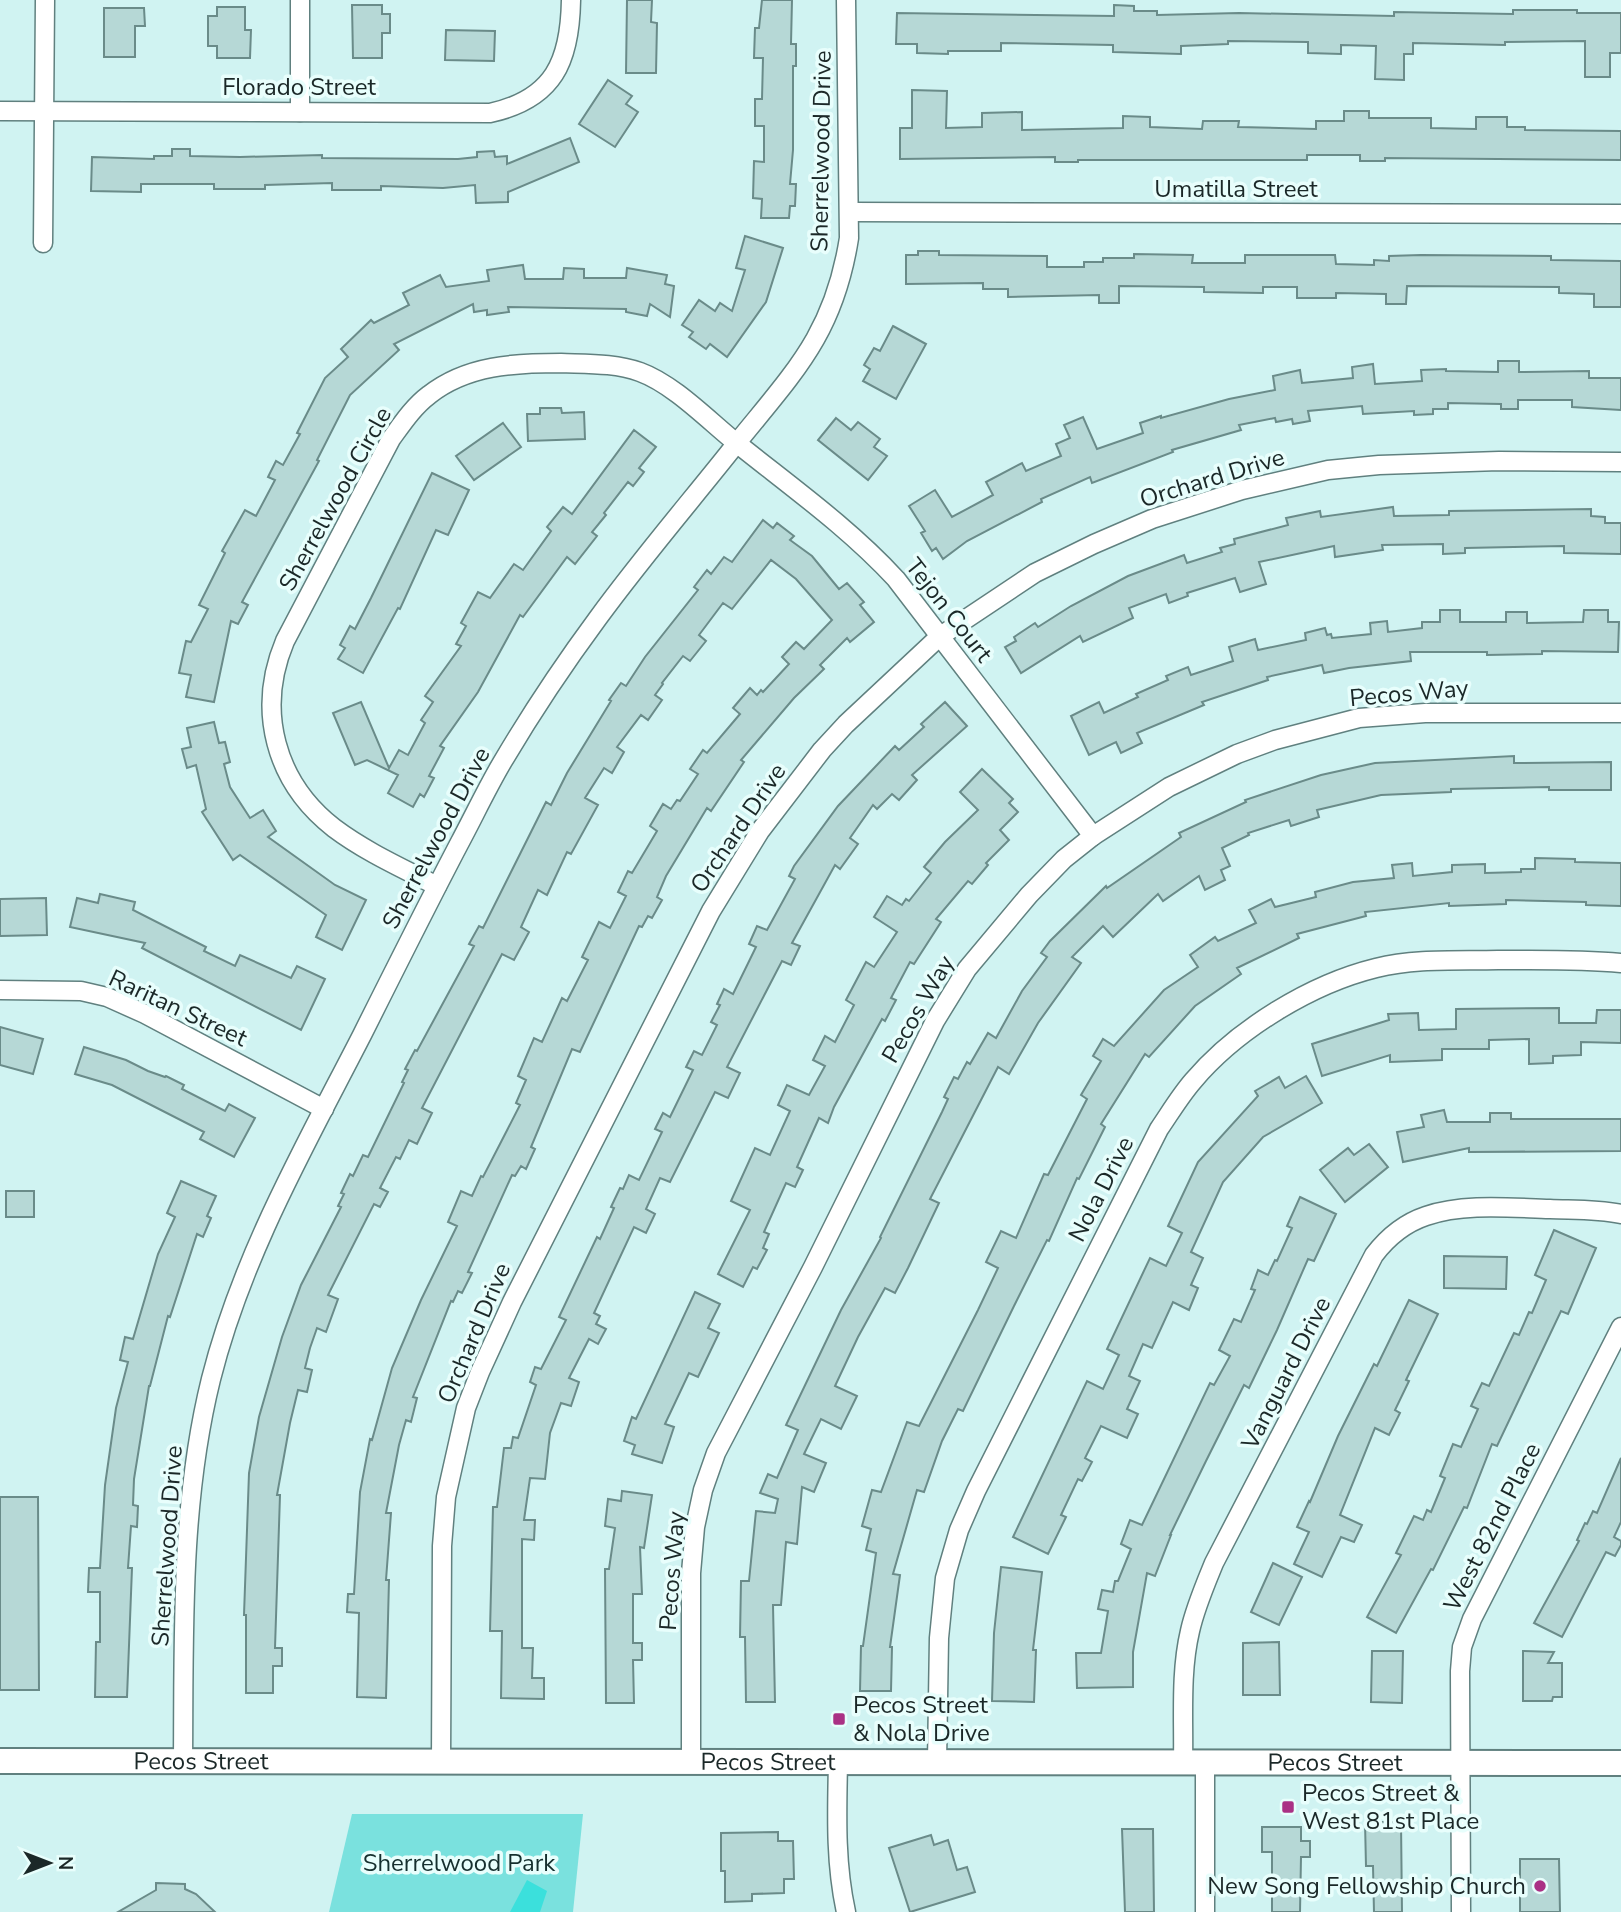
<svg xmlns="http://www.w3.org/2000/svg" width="1621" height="1912" font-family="'Nunito Sans',sans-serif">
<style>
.green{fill:#7ae1de}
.water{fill:#3be0dc}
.building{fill:#b6d8d6;stroke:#6a8b89;stroke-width:2}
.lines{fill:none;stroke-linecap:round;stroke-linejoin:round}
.street-casing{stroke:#60807f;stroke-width:21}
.secondary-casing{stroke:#60807f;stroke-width:28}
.street{stroke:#fff;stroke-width:18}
.secondary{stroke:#fff;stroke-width:24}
.poi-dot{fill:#aa3185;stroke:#e8fefc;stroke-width:2.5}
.labels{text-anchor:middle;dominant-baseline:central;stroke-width:7;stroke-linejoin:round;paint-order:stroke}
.street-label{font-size:24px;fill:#1b2828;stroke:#e8fefc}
.poi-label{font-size:24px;fill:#1b2828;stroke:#e8fefc;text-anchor:start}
.park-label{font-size:24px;fill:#152f2e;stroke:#e8fefc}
</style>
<rect width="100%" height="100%" fill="#d0f3f2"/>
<polygon class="green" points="352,1814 583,1814 573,1912 329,1912"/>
<polygon class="water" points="527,1880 547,1891 540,1912 510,1912"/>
<g class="building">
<polygon points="627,0 652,0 651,22 657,23 656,73 626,73"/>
<polygon points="762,0 792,0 791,44 796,44 796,66 793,66 793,150 790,184 796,184 795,206 790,206 789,218 761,218 762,199 753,198 754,161 764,162 764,126 755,126 755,99 762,99 763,58 754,58 755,28 759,28"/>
<polygon points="352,5 382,5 382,14 390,14 390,33 382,33 382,58 353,58"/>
<polygon points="1114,5 1134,6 1134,11 1157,11 1157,15 1239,13 1394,16 1394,12 1513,14 1513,10 1577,10 1577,13 1621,13 1621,53 1610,53 1610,77 1585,77 1585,41 1505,42 1505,45 1413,43 1413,54 1404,54 1404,80 1375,79 1376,46 1341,45 1341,54 1308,53 1308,42 1228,41 1228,44 1181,46 1181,54 1113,52 1113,45 1001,43 1001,51 948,51 948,54 917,53 917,44 896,44 897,13 1114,16"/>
<polygon points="217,7 245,7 245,30 251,30 250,58 217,58 217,46 208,46 208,16 217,16"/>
<polygon points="104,8 144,8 145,26 135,26 135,57 104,57"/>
<polygon points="446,30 495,31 494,61 445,60"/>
<polygon points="608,80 632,96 626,104 638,112 615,147 579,124"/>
<polygon points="912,90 947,91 946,128 982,127 982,113 1022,112 1022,130 1123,128 1123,116 1150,117 1150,127 1202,129 1203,121 1239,121 1238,127 1316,129 1316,121 1344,121 1344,111 1369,111 1369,118 1431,118 1431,128 1476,129 1476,117 1507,117 1507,127 1525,127 1525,130 1621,131 1621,160 1385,158 1385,161 1360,161 1360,155 1307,155 1307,160 1078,160 1078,162 1055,162 1055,157 900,159 900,128 912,128"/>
<polygon points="570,138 579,162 508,192 508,202 476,203 475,185 443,188 381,186 381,190 332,190 332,183 265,185 265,189 214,189 214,184 141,184 141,192 91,191 92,157 154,159 154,156 172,156 172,149 190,149 190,156 240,157 322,155 322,158 458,159 477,157 477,152 494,151 495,157 507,156 507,164"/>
<polygon points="745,236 783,248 766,302 727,357 710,344 706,349 689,337 693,332 682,325 699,300 715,311 720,303 732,311 745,270 736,268"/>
<polygon points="918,251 939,251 939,255 1047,256 1047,267 1084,267 1084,262 1103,262 1103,258 1134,258 1134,254 1193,255 1192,263 1245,263 1245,255 1335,255 1336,264 1374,265 1374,260 1389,261 1389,256 1421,255 1551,256 1551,260 1621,261 1621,307 1594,307 1594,294 1559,293 1559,287 1407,286 1406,304 1386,304 1386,294 1336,293 1336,298 1297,298 1297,287 1263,287 1263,293 1204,292 1204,287 1119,286 1119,303 1099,303 1099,295 1008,297 1008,289 983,289 983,283 906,284 906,255 918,255"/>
<polygon points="523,265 525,279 563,279 564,268 584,269 584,278 626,278 627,268 667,275 665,284 674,286 670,317 650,304 647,316 626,312 626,309 508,307 509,312 487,315 487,310 474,312 473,304 394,344 399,350 350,395 317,460 319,461 242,602 248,605 238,624 231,621 214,702 186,697 191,675 179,673 186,641 191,642 208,609 199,605 225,553 222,551 245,510 256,516 275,480 268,477 276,461 283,465 300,434 297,433 325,378 348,357 341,349 371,320 374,323 409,305 403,293 440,275 446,287 489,281 487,270"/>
<polygon points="893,326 926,344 896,399 863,381 870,369 864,365 874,348 880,351"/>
<polygon points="1498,361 1519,361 1519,372 1589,371 1589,378 1621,378 1621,410 1572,407 1572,400 1518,400 1518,409 1501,409 1501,404 1448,403 1448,409 1433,409 1433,414 1414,415 1414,411 1363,414 1362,406 1308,411 1310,421 1293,424 1292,419 1276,422 1275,418 1239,425 1241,430 1172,450 1173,452 1092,483 1090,477 1041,499 1042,502 967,541 943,559 936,548 932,551 921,533 925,531 909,506 935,490 952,517 993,495 986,482 1022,463 1026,471 1061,456 1056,444 1070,438 1064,425 1083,417 1097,449 1143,433 1140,423 1161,416 1161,418 1229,399 1275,390 1273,376 1300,370 1302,383 1353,378 1352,367 1373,364 1375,384 1422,381 1421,370 1446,369 1446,371 1498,372"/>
<polygon points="540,408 561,408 562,413 584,412 585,439 528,441 527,414 540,414"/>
<polygon points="836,418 851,430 858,422 880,439 874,447 887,456 868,480 818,440"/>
<polygon points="503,423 521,447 474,480 456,456"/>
<polygon points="634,430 656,447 639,468 644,472 633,486 628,482 604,513 606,515 592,532 597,536 575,564 567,557 523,617 520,615 478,692 440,746 444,748 429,776 434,778 424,797 420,794 413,807 388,793 398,775 367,760 355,765 333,713 361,702 389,768 399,750 408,755 425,723 421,720 433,702 425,696 461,646 456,644 466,626 461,623 478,592 490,598 514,564 523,570 551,531 547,527 563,507 572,514"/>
<polygon points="432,473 469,490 448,535 436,530 400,609 398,608 363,673 338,659 345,648 340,645 350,626 355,629 371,598"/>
<polygon points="1393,507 1394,516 1449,515 1449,511 1591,509 1591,516 1605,517 1605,523 1621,523 1621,554 1564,553 1564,546 1465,548 1465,553 1443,554 1443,544 1382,545 1383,550 1335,557 1334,546 1259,562 1266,584 1240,592 1235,578 1187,593 1188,596 1169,603 1166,594 1129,608 1133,618 1083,642 1080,636 1021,673 1005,647 1016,641 1014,637 1035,623 1038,627 1071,606 1128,576 1184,555 1187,563 1222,552 1220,548 1235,544 1234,539 1288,525 1286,518 1320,511 1321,517"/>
<polygon points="763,520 773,528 777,523 794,536 790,540 812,556 839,589 847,583 864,602 860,605 874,622 850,642 847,638 820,665 824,669 794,698 741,760 744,762 711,811 707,808 666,876 657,897 662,900 652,918 648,916 642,927 639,926 580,1052 572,1049 531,1147 535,1149 526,1169 521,1166 515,1176 512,1175 468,1272 472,1273 462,1293 458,1291 453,1302 451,1301 413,1397 417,1398 411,1422 406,1420 399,1445 386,1513 391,1513 386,1580 389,1580 386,1698 357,1697 359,1613 347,1612 348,1594 354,1594 360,1492 370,1439 372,1440 392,1368 421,1300 457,1226 448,1222 461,1191 472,1196 481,1176 483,1177 520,1105 516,1103 526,1080 518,1076 534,1038 542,1042 562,998 567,1001 588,960 582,957 599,922 610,928 626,896 618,892 628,871 632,873 657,831 650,826 663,804 671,809 677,800 680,801 698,774 690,769 703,750 707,753 740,714 733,708 750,688 757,695 761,690 763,692 789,664 782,657 796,642 804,649 832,620 796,579 771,560 732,609 723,603 699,635 706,641 690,661 683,656 662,683 663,684 655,695 662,700 648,720 641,715 617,747 624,752 612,773 604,768 585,798 598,805 571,854 567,852 547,895 538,890 521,927 529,932 514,960 502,954 422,1108 432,1113 417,1144 409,1140 400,1159 396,1157 380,1188 388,1192 380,1207 374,1204 328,1295 338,1299 326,1332 317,1328 310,1348 305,1368 312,1370 307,1392 298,1390 290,1423 277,1495 280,1495 275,1648 282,1648 282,1666 273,1666 273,1693 246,1693 246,1615 244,1615 249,1473 259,1417 282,1337 301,1285 341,1207 338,1206 344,1194 341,1193 350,1174 353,1176 363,1155 368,1157 404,1083 402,1082 408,1070 405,1069 415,1050 417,1051 474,946 469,944 479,926 483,928 546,802 551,805 567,773 611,701 609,700 621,683 626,686 645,657 698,590 694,587 707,570 711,574 724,557 732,562"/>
<polygon points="1440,610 1460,610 1460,622 1506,622 1506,612 1527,612 1527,623 1583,622 1584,610 1608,610 1608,622 1619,622 1618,652 1542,651 1542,654 1487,655 1487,652 1410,652 1411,661 1349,668 1324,673 1322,665 1267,677 1268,680 1202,702 1204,705 1137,733 1142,743 1121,753 1116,742 1089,755 1071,716 1099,702 1104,713 1138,697 1136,694 1168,680 1166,676 1188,667 1191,675 1233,661 1229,647 1255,639 1258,650 1306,640 1305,633 1325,628 1327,635 1331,634 1332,638 1371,634 1370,623 1387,621 1388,632 1422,628 1422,622 1440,622"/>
<polygon points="945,702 967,726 912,775 917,780 899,800 892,794 877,809 873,805 850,838 858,844 840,869 835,865 792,943 800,946 791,965 782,961 727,1067 740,1073 728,1098 715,1092 670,1182 660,1178 646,1209 655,1214 646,1233 634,1227 594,1313 600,1316 596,1324 606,1329 598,1344 589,1339 569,1378 579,1382 571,1406 561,1403 550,1433 545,1479 530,1478 524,1520 535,1520 534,1540 522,1539 522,1648 533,1648 532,1678 544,1678 544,1699 501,1698 502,1631 490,1631 493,1507 497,1507 504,1448 511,1448 513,1437 518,1438 536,1385 530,1382 535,1367 541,1369 566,1320 559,1317 597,1237 600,1239 614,1208 611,1207 620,1188 623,1189 629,1175 639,1180 662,1132 655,1129 663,1113 670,1117 693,1070 686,1067 694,1051 702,1055 717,1025 711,1022 720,1005 717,1004 724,989 733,994 756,947 749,944 757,926 767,930 795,879 789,876 794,866 838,806 895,746 899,750 924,727 921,724"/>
<polygon points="214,722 219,743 225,742 230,762 224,764 230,787 250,818 263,810 276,831 268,837 335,885 366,900 342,950 316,937 326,915 240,855 233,860 202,812 206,809 196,765 187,768 182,749 191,747 187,728"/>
<polygon points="1514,756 1514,763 1611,762 1611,790 1549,790 1549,787 1451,789 1451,792 1381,795 1317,810 1319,817 1291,826 1289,820 1248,833 1249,835 1222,848 1230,866 1221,870 1225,880 1205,890 1199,876 1163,901 1158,894 1113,937 1103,926 1072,957 1081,963 1038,1023 1009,1074 998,1067 930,1199 939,1203 908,1268 895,1293 885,1288 858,1337 835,1386 857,1396 841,1429 821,1419 804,1454 826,1463 814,1492 802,1487 797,1544 786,1542 781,1605 773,1605 775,1702 746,1702 745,1637 740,1637 741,1581 749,1581 756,1511 775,1513 778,1499 760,1493 768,1474 777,1478 798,1430 786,1425 841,1310 881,1238 880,1237 942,1112 948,1099 944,1097 954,1077 958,1079 967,1062 970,1064 988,1033 996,1038 1022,991 1047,957 1041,953 1050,941 1106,886 1107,888 1181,837 1179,833 1246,802 1245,800 1321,775 1375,763"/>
<polygon points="982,769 1013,799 1009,803 1018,812 1000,830 1009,840 986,863 988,865 972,884 968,881 936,919 941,922 914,964 910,962 891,998 896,1000 885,1021 882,1019 834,1107 828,1123 819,1118 797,1167 803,1170 795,1187 786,1183 764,1232 769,1234 763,1248 767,1250 757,1269 753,1267 743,1287 718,1274 750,1210 731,1201 755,1148 770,1155 790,1111 778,1105 787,1085 809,1095 825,1066 813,1060 825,1036 835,1042 854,1005 846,1000 866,962 874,967 897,932 874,917 887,896 902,905 906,899 909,901 931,873 924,867 945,842 978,810 960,792"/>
<polygon points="1535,858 1575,859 1575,862 1621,863 1621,906 1586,905 1586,902 1506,900 1506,904 1449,906 1449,903 1365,912 1366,916 1297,934 1299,938 1237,968 1241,974 1195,1006 1149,1057 1145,1054 1101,1124 1105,1127 1079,1179 1077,1178 1049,1241 1047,1240 1014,1306 963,1411 958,1409 942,1441 924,1492 917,1490 893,1574 900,1575 890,1647 892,1647 891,1691 860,1691 861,1646 863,1646 876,1553 866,1550 871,1529 862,1526 872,1490 881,1492 907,1422 919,1426 978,1310 998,1268 986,1262 1001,1231 1016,1238 1044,1174 1048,1175 1087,1099 1081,1095 1101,1061 1093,1056 1103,1039 1114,1046 1164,990 1198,967 1190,955 1215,937 1218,941 1256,923 1249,910 1271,899 1275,907 1316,897 1315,892 1353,882 1394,878 1392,865 1412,863 1413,876 1452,872 1452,865 1485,864 1485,873 1521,872 1521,869 1535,869"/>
<polygon points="100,894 135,902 133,910 206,947 204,951 235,966 240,955 291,978 297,966 325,979 301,1030 142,948 145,943 70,927 77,898 98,903"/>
<polygon points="46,898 47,935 0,936 0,899"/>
<polygon points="1559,1008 1559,1023 1596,1023 1597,1010 1621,1010 1621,1043 1581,1042 1581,1055 1553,1056 1553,1063 1529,1064 1529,1039 1489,1040 1489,1049 1442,1049 1442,1060 1390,1062 1390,1055 1322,1076 1312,1044 1389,1020 1388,1014 1418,1013 1419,1030 1456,1029 1456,1009"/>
<polygon points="0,1027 43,1039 33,1074 0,1065"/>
<polygon points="84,1047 126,1060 148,1071 165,1077 166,1076 184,1085 182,1089 225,1111 229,1104 255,1118 234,1157 200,1139 204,1132 112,1085 75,1074"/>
<polygon points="1306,1076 1322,1103 1263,1137 1223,1182 1191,1252 1203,1258 1191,1285 1198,1288 1189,1310 1173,1302 1152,1348 1143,1344 1129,1376 1140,1381 1127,1409 1138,1414 1127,1438 1101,1426 1085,1458 1092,1462 1082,1481 1078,1479 1061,1515 1066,1517 1048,1554 1013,1537 1087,1381 1103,1389 1119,1355 1107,1349 1150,1258 1166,1266 1182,1233 1168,1226 1198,1162 1258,1096 1255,1091 1279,1077 1285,1088"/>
<polygon points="1444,1110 1447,1122 1490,1122 1490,1113 1511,1113 1511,1119 1621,1119 1621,1151 1469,1152 1469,1148 1403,1162 1397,1132 1424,1127 1421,1115"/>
<polygon points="1369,1144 1388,1167 1345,1202 1320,1170 1348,1148 1354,1155"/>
<polygon points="181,1181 216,1196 207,1216 211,1218 203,1237 197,1234 170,1317 168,1316 150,1386 149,1386 134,1479 133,1505 138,1506 137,1527 131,1526 128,1568 132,1568 127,1697 95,1697 96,1642 100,1642 100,1592 88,1592 89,1568 100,1568 105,1485 116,1408 128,1362 120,1360 125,1337 133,1339 158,1254 175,1217 167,1213"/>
<rect x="6" y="1191" width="28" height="26"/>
<polygon points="1300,1197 1336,1214 1314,1261 1308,1259 1277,1330 1249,1388 1244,1385 1206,1461 1170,1535 1171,1535 1155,1576 1147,1573 1133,1652 1133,1687 1077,1688 1076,1653 1101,1653 1108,1611 1098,1609 1102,1590 1113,1592 1115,1581 1118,1581 1131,1549 1121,1544 1130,1520 1142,1525 1210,1383 1214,1385 1230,1356 1219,1350 1234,1319 1241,1322 1255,1290 1251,1289 1258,1270 1268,1275 1275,1260 1277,1261 1292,1228 1287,1226"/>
<polygon points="1554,1230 1596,1248 1568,1314 1561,1311 1497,1446 1492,1444 1467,1508 1464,1507 1433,1570 1431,1569 1396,1633 1367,1617 1401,1555 1396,1553 1414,1516 1423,1520 1427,1510 1431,1512 1445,1478 1440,1476 1453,1444 1461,1447 1478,1409 1471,1406 1482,1383 1489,1386 1514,1333 1519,1335 1529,1312 1532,1313 1546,1280 1535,1275"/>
<polygon points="1444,1256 1507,1257 1506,1289 1444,1288"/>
<polygon points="695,1292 720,1304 708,1328 719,1333 698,1377 689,1373 665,1424 674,1427 662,1463 632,1454 635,1445 624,1441 632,1417 636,1419"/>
<polygon points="1409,1300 1438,1314 1406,1380 1409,1381 1395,1410 1400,1413 1389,1435 1375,1428 1340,1515 1362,1525 1354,1542 1341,1537 1322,1577 1294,1564 1309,1532 1297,1527 1309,1501 1310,1502 1338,1436 1374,1364 1377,1366"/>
<polygon points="1621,1458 1621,1522 1614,1537 1621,1541 1621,1545 1615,1556 1606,1552 1562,1637 1534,1623 1579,1541 1577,1540 1585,1523 1587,1524 1593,1511 1597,1513"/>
<polygon points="622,1491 652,1495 644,1548 640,1547 642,1594 633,1594 633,1643 642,1643 642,1660 633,1660 634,1703 606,1703 605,1569 609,1569 615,1528 605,1526 608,1499 621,1501"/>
<polygon points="0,1497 38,1497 39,1690 0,1690"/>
<polygon points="1273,1563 1302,1577 1279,1625 1251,1612"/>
<polygon points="1001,1567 1042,1572 1033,1650 1036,1650 1034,1702 992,1701 994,1633"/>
<polygon points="1279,1642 1280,1695 1243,1695 1243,1643"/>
<polygon points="1372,1651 1403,1651 1402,1703 1371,1702"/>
<polygon points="1523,1651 1554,1652 1548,1663 1562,1663 1562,1697 1553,1697 1552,1701 1523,1701"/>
<polygon points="1365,1822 1401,1822 1402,1912 1374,1912 1373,1866 1366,1866"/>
<polygon points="1262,1827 1301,1827 1301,1841 1310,1841 1310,1857 1301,1857 1300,1912 1272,1912 1272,1852 1262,1852"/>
<polygon points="1122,1829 1153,1829 1154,1912 1125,1912"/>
<polygon points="778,1832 778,1841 793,1841 794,1879 784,1879 784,1893 752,1894 752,1901 725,1902 725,1871 721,1871 721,1833"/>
<polygon points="931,1835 934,1845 948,1840 957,1870 967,1867 975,1892 910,1912 889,1848"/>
<polygon points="1520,1859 1559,1859 1560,1912 1520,1912"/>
<polygon points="156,1883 185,1884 185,1889 196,1894 215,1912 118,1912 156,1890"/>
</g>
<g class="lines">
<defs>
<g id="street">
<path d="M0,111L490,113C554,99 570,61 571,0"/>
<polyline points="300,112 300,0"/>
<polyline points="850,212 1621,214"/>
<polyline points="43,243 45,0"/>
<path d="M437,886C402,868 366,852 334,828C275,782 256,710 285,641L391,439C402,424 413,407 429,395C467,365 515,363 561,363C587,364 616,363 640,372C673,384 707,419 734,441C790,486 848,527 896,579L1093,836"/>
<polyline points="0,990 81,991 107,997 145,1014 324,1109"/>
<path d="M183,1761C184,1634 180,1504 211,1379C242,1256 305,1146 362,1035C394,971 426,907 459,844C474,816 487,788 503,761C532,712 564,664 598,618C641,559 690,502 736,444C794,372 834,334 849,238L846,0"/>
<polyline points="441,1762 442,1546 446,1497 466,1408 480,1372 512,1302 711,911 760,831 822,750 846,724 939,637 1035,573 1094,544 1152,519 1242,490 1328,470 1379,465 1499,461 1621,462"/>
<polyline points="691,1762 691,1573 695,1527 703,1490 716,1453 813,1267 935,1021 967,969 1029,895 1064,859 1093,836 1169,787 1237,754 1275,740 1359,718 1425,713 1621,713"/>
<path d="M838,1762C837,1813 835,1862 846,1912"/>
<path d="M937,1762L939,1638L945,1578L959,1530L976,1491L1159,1129C1170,1113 1180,1096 1193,1081C1237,1029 1311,984 1376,968C1416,958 1458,961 1498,960C1539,960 1580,959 1621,963"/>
<path d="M1183,1763C1184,1719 1180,1673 1190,1631C1195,1608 1205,1585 1214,1563L1374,1255C1387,1238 1405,1223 1426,1216C1464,1203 1511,1208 1550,1209C1574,1210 1598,1209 1621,1214"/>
<polyline points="1205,1912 1205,1763"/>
<polyline points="1461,1912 1460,1671 1462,1647 1472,1619 1621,1327"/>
</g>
<g id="secondary">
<path id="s1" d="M0,1761L1621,1763"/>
</g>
</defs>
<use href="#street" class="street-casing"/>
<use href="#secondary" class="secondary-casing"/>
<use href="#street" class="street"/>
<use href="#secondary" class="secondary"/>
</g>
<g class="poi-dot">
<rect x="832" y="1712" width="14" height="14" rx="3.5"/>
<rect x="1281" y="1800" width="14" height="14" rx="3.5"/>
<circle cx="1540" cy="1886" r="7"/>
</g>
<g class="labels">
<g class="street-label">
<text x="299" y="87">Florado Street</text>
<text transform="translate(821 151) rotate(-89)">Sherrelwood Drive</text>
<text x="1236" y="189">Umatilla Street</text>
<text transform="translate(1212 478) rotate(-17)">Orchard Drive</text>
<text transform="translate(335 499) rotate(-61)">Sherrelwood Circle</text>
<text transform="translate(949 610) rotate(52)">Tejon Court</text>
<text transform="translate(1409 693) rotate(-5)">Pecos Way</text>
<text transform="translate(738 828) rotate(-56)">Orchard Drive</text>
<text transform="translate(436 838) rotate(-62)">Sherrelwood Drive</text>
<text transform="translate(178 1008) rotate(25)">Raritan Street</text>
<text transform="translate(918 1009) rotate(-60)">Pecos Way</text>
<text transform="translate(1101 1189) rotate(-63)">Nola Drive</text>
<text transform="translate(474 1333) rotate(-67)">Orchard Drive</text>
<text transform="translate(1286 1373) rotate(-63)">Vanguard Drive</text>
<text transform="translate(1492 1527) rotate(-63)">West 82nd Place</text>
<text transform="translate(167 1546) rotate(-86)">Sherrelwood Drive</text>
<text transform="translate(672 1571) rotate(-86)">Pecos Way</text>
<text stroke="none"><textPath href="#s1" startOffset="201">Pecos Street</textPath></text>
<text stroke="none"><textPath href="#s1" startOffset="768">Pecos Street</textPath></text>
<text stroke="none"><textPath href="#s1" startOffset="1335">Pecos Street</textPath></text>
</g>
<g class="poi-label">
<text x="853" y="1705">Pecos Street<tspan x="853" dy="28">&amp; Nola Drive</tspan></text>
<text x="1302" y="1793">Pecos Street &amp;<tspan x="1302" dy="28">West 81st Place</tspan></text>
<text x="1526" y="1886" text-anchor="end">New Song Fellowship Church</text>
</g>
<g class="park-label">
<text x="459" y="1863">Sherrelwood Park</text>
</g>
</g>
<g transform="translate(49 1863) rotate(90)" stroke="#e8fefc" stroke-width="5" paint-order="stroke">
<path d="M0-5L12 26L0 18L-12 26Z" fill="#1b2828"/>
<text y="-10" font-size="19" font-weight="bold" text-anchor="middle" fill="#1b2828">N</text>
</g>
</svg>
